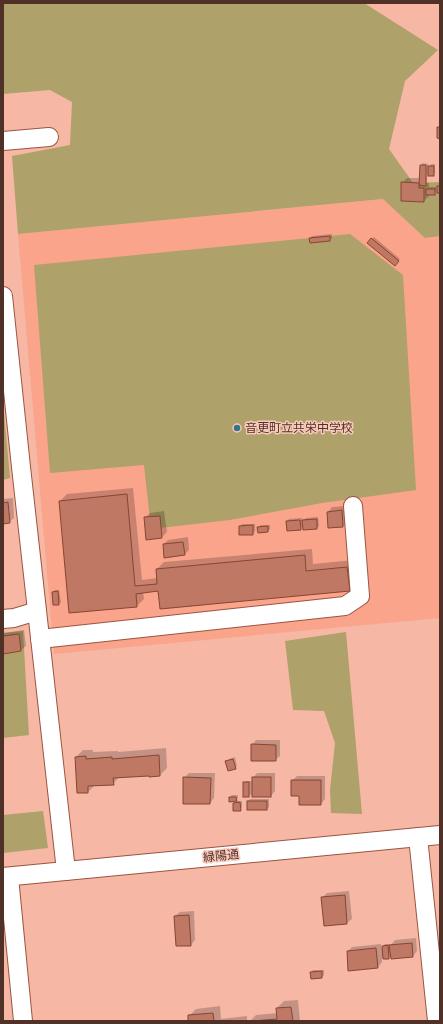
<svg xmlns="http://www.w3.org/2000/svg" width="443" height="1024" font-family="'Roboto Serif','Noto Sans JP',serif">
<style>
.built{fill:#faa48c}
.green{fill:#aea169}
.shadow{fill:#0003}
.building{fill:#be7864;stroke:#884531}
.lines{fill:none;stroke-linecap:round;stroke-linejoin:round}
.minor-casing{stroke:#9a5541;stroke-width:20}
.minor{stroke:#fff;stroke-width:18}
.poi-dot{fill:#327586;stroke:#f9c9bb;stroke-width:1.5}
.labels{text-anchor:middle;dominant-baseline:central;stroke-width:3;stroke-linejoin:round;paint-order:stroke}
.poi-label{font-size:12px;fill:#503128;stroke:#f9c9bb;text-anchor:start}
.street-label{font-size:12px;fill:#503128;stroke:#f9c9bb}
</style>
<rect width="100%" height="100%" fill="#f6b7a5"/>
<polygon class="built" points="384,199 425,238 440,236 440,618 54,654 18,234"/>
<g class="green">
<polygon points="3,3 364,3 438,50 405,81 389,149 413,183 440,182 440,236 425,238 383,199 18,234 12,156 70,145 72,102 50,90 3,94"/>
<polygon points="350,234 403,275 416,490 322,503 230,520 151,529 144,465 50,473 34,265"/>
<polygon points="3,402 10,478 3,480"/>
<polygon points="23,631 29,735 3,738 3,633"/>
<polygon points="346,632 362,814 331,813 330,790 335,743 324,711 293,710 285,641"/>
<polygon points="43,811 48,848 3,853 3,815"/>
</g>
<g class="shadow">
<polygon points="423,163 428,164 428,168 431,164 435,164 435,173 433,175 427,175 427,183 429,183 429,187 436,187 436,191 434,194 429,194 429,196 424,201 402,183 407,178 420,178 421,165"/>
<polygon points="332,234 332,238 330,240 310,238 312,236"/>
<polygon points="374,237 400,259 394,265 368,243"/>
<polygon points="133,488 142,580 157,578 157,569 164,562 312,549 313,564 354,560 356,583 349,591 159,590 143,592 144,599 137,606 60,501 67,494"/>
<polygon points="13,498 14,518 9,522 3,514 3,499"/>
<polygon points="347,506 348,522 343,526 328,512 332,507"/>
<polygon points="164,511 167,532 162,537 145,518 150,513"/>
<polygon points="318,517 319,526 317,528 304,525 300,529 287,521 289,519 302,518 302,521 306,518"/>
<polygon points="242,524 255,524 255,531 253,534 240,527"/>
<polygon points="261,525 270,525 270,529 268,531 258,527"/>
<polygon points="188,537 189,550 185,554 164,544 168,540"/>
<polygon points="55,590 59,590 61,602 59,604 53,592"/>
<polygon points="24,630 26,646 21,650 3,653 3,633"/>
<polygon points="256,740 280,740 280,756 275,760 252,745"/>
<polygon points="166,748 167,768 160,775 120,776 113,784 95,785 88,792 76,757 83,750 93,750 93,752 118,751 118,752"/>
<polygon points="235,757 237,766 235,768 227,761 229,759"/>
<polygon points="189,773 215,773 214,798 210,803 184,778"/>
<polygon points="257,773 275,773 275,791 271,796 253,793 249,796 244,796 244,783 246,781 253,781 253,778"/>
<polygon points="297,776 325,776 325,799 321,804 300,795 292,781"/>
<polygon points="232,795 238,795 238,798 236,800 230,797"/>
<polygon points="250,799 269,799 269,807 267,809 248,801"/>
<polygon points="236,801 242,801 242,807 240,810 234,803"/>
<polygon points="349,891 352,919 347,923 322,898 327,893"/>
<polygon points="194,911 195,940 191,945 175,916 180,912"/>
<polygon points="416,938 417,951 413,956 391,955 389,958 382,958 382,962 378,967 348,951 352,947 381,944 381,948 385,944 390,944 390,946 395,940"/>
<polygon points="313,970 324,970 324,975 322,977 311,973"/>
<polygon points="298,1000 300,1021 250,1021 256,1015 278,1013 277,1008 284,1001"/>
<polygon points="220,1006 221,1019 247,1016 247,1021 189,1021 189,1016 196,1009"/>
</g>
<g class="building">
<polygon points="437,127 440,127 440,139 437,138"/>
<polygon points="420,165 426,165 426,186 419,185"/>
<rect x="428" y="166" width="6" height="10"/>
<polygon points="401,182 419,183 419,188 424,188 424,202 401,201"/>
<rect x="437" y="186" width="3" height="7"/>
<rect x="426" y="189" width="9" height="6"/>
<polygon points="330,236 330,241 310,243 309,238"/>
<polygon points="371,238 399,261 395,266 367,243"/>
<polygon points="127,494 135,586 157,584 156,569 305,555 306,571 347,567 350,591 160,609 158,591 136,594 137,607 69,613 59,501"/>
<polygon points="8,502 10,523 3,524 3,503"/>
<polygon points="342,510 343,527 328,528 327,512"/>
<polygon points="160,516 162,538 146,540 144,517"/>
<polygon points="317,519 317,529 303,530 302,520"/>
<polygon points="300,520 301,530 287,531 286,521"/>
<polygon points="253,525 253,535 239,535 239,526"/>
<polygon points="268,526 268,532 258,533 257,527"/>
<polygon points="183,542 185,555 164,558 163,544"/>
<polygon points="58,591 59,605 53,605 52,592"/>
<polygon points="19,634 21,651 3,654 3,636"/>
<polygon points="251,744 276,745 276,761 251,761"/>
<polygon points="159,755 160,776 149,777 149,776 113,778 114,785 88,786 88,793 77,793 75,757 86,756 86,759 112,757 112,759"/>
<polygon points="233,759 236,769 228,771 225,761"/>
<polygon points="183,777 211,778 210,804 183,804"/>
<rect x="252" y="777" width="19" height="20"/>
<polygon points="291,780 321,780 321,805 299,805 299,796 291,796"/>
<rect x="243" y="782" width="6" height="15"/>
<polygon points="229,797 236,797 237,801 229,802"/>
<rect x="247" y="801" width="20" height="9"/>
<polygon points="240,802 241,811 233,811 233,803"/>
<polygon points="345,895 347,924 324,926 321,897"/>
<polygon points="189,915 191,946 176,946 174,916"/>
<polygon points="412,943 413,957 391,959 389,945"/>
<polygon points="388,945 389,959 383,959 382,946"/>
<polygon points="376,948 378,968 348,971 347,951"/>
<polygon points="322,971 322,978 311,979 310,972"/>
<polygon points="291,1007 293,1021 253,1021 277,1019 276,1008"/>
<polygon points="213,1013 214,1021 188,1021 188,1015"/>
</g>
<g class="lines">
<defs>
<g id="minor">
<polyline points="3,141 49,137"/>
<polyline points="3,296 21,467 66,871"/>
<polyline points="3,619 14,618 37,611"/>
<polyline points="40,639 345,606 360,596 353,506"/>
<polyline points="418,837 437,1021"/>
<polyline points="3,877 440,835"/>
<polyline points="9,877 23,1021"/>
</g>
</defs>
<use href="#minor" class="minor-casing"/>
<use href="#minor" class="minor"/>
</g>
<circle class="poi-dot" cx="237" cy="428" r="4"/>
<g class="labels">
<g class="poi-label">
<text x="245" y="428">音更町立共栄中学校</text>
</g>
<g class="street-label">
<text transform="translate(221 856) rotate(-6)">緑陽通</text>
</g>
</g>
<rect width="443" height="1024" fill="none" stroke="#503128" stroke-width="8"/>
</svg>
